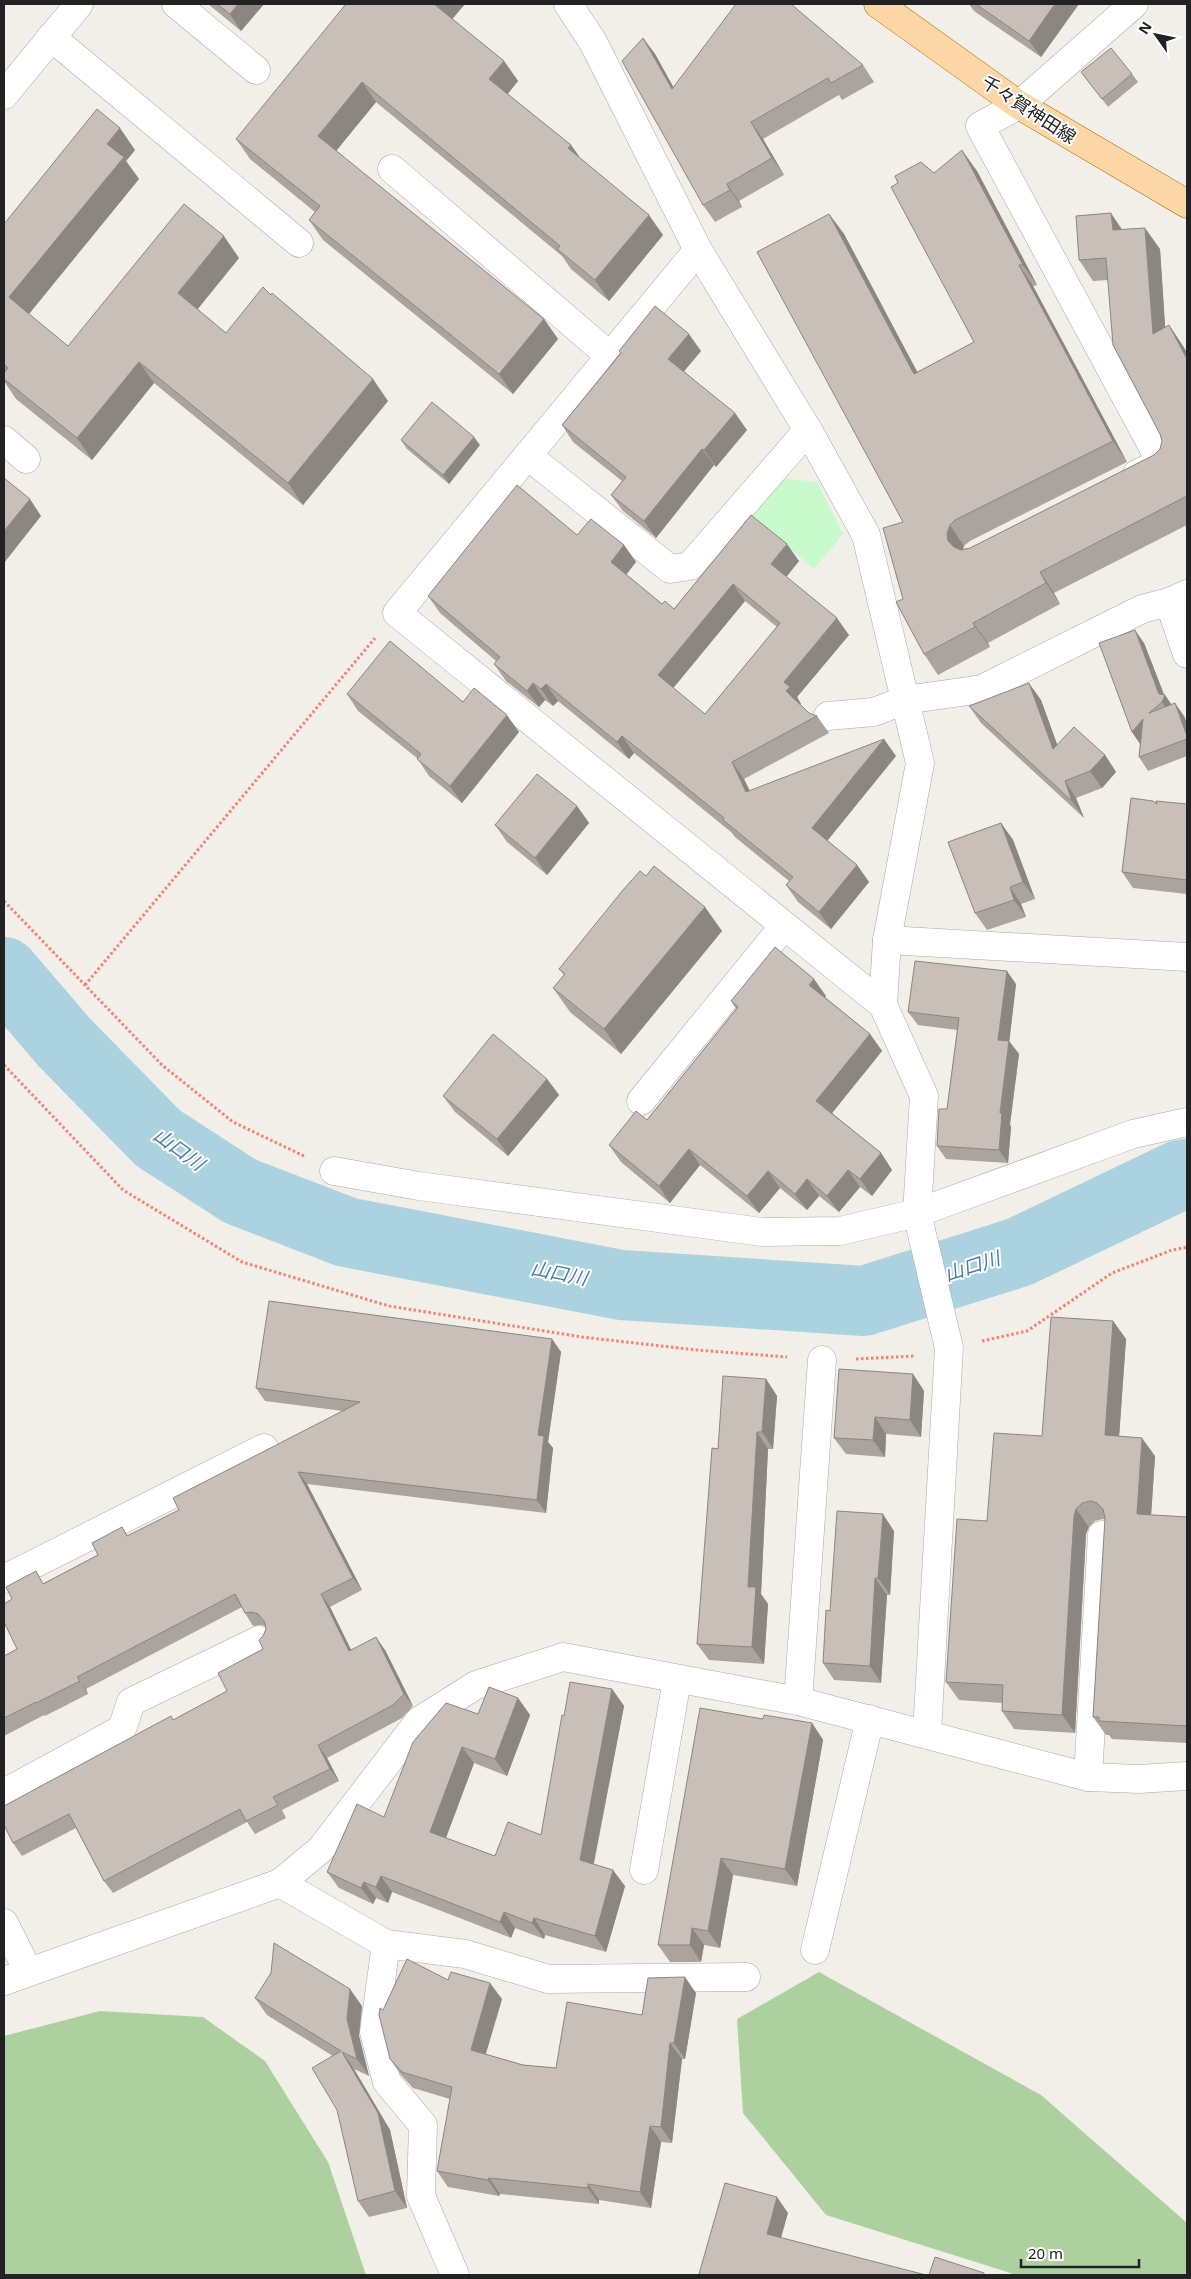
<svg xmlns="http://www.w3.org/2000/svg" width="1191" height="2279" font-family="'Noto Sans','Noto Sans JP',sans-serif">
<style>
.forest{fill:#add19e}
.park{fill:#c8facc}
.lines{fill:none;stroke-linecap:round;stroke-linejoin:round}
.river{stroke:#aad3df;stroke-width:70}
.minor-casing{stroke:#a9a9a9;stroke-width:29}
.major-casing{stroke:#a06b00;stroke-width:29}
.path{stroke:#fa8072;stroke-width:3;stroke-dasharray:2.5 2.5;stroke-linecap:butt}
.minor{stroke:#fff;stroke-width:28}
.major{stroke:#fcd6a4;stroke-width:28}
.wall{fill:#aba49e;fill-rule:evenodd}
.shaded-wall{fill:#8b8681}
.building{fill:#c7bfb8;stroke:#8b8681;fill-rule:evenodd}
.labels{text-anchor:middle;dominant-baseline:central;stroke-width:4;stroke-linejoin:round;paint-order:stroke}
.street-label{font-size:18px;fill:#222;stroke:#fff}
.water-label{font-size:19px;font-style:italic;fill:#4a7aab;stroke:#fff}
</style>
<rect width="100%" height="100%" fill="#f2efe9"/>
<g class="forest">
<polygon points="819,1972 1041,2095 1187,2223 1187,2275 1017,2275 826,2215 743,2113 737,2019"/>
<polygon points="100,2011 203,2017 265,2061 328,2162 366,2275 4,2275 4,2036"/>
</g>
<polygon class="park" points="780,478 817,482 843,534 814,569 750,516"/>
<g class="lines">
<polyline class="river" points="4,972 64,1042 158,1138 240,1191 346,1232 621,1285 864,1301 1019,1252 1180,1175 1187,1174"/>
<defs>
<g id="minor">
<polyline points="176,4 256,70"/>
<polyline points="568,4 593,42 698,250 808,430 866,535 920,763 887,940 883,1005 924,1096 917,1213 949,1348 927,1733"/>
<polyline points="1134,4 1019,105 980,126 1161,462 1137,474"/>
<polyline points="51,37 299,243"/>
<polyline points="4,95 79,4"/>
<polyline points="392,169 610,356"/>
<polyline points="698,250 397,613 883,1005"/>
<polyline points="4,440 26,459"/>
<polyline points="528,456 670,569 690,566 808,430"/>
<polyline points="1187,594 1169,602 1187,654"/>
<polyline points="828,716 874,712 905,700 982,689 1142,609 1169,602"/>
<polyline points="887,940 1187,957"/>
<polyline points="641,1101 784,926"/>
<polyline points="334,1171 419,1186 762,1232 840,1231 917,1213 1133,1134 1187,1122"/>
<polyline points="4,1579 264,1448"/>
<polyline points="798,1701 822,1360"/>
<polyline points="1088,1777 1102,1535"/>
<polyline points="4,1793 122,1729 131,1702 259,1640"/>
<polyline points="644,1870 677,1680"/>
<polyline points="280,1883 386,1944 374,2032 387,2082 423,2125 421,2196 455,2275"/>
<polyline points="4,1923 28,1971"/>
<polyline points="386,1944 465,1954 548,1979 746,1977"/>
<polyline points="815,1950 870,1719"/>
<polyline points="4,1981 280,1883 321,1849 419,1721 476,1685 563,1657 798,1701 1088,1777 1139,1779 1187,1776"/>
</g>
<polyline id="major" points="878,4 1019,105 1187,204"/>
</defs>
<use href="#minor" class="minor-casing"/>
<use href="#major" class="major-casing"/>
<g class="path">
<polyline points="4,901 162,1065 233,1122 304,1156"/>
<polyline points="85,985 375,638"/>
<polyline points="4,1065 123,1190 242,1262 389,1306 582,1337 697,1350 787,1357"/>
<polyline points="982,1341 1027,1331 1112,1273 1172,1250 1187,1247"/>
<polyline points="856,1359 914,1356"/>
</g>
<use href="#minor" class="minor"/>
<use href="#major" class="major"/>
</g>
<g class="wall">
<polygon points="208,4 264,4 241,31"/>
<polygon points="465,4 452,19 504,61 518,81 507,94 571,145 580,158 663,235 609,301 571,269 562,256 376,102 336,151 544,319 558,339 513,394 323,240 309,220 315,212 250,159 236,139"/>
<polygon points="969,4 1079,4 1041,57 974,11"/>
<polygon points="643,38 655,54 673,87 863,65 874,82 842,100 839,95 763,139 784,175 739,201 742,207 715,222 703,205"/>
<polygon points="1081,72 1132,74 1138,82 1108,107"/>
<polygon points="135,150 126,161 139,179 28,314 68,346 239,258 197,309 226,333 388,401 303,505 154,383 92,460 16,399 4,381 4,224"/>
<polygon points="977,171 1037,285 1033,286 1127,462 970,541 964,546 963,549 970,548 1154,455 1160,449 1162,441 1160,434 1108,280 1093,281 1079,260 1122,230 1160,249 1165,327 1169,325 1183,346 1187,353 1187,525 1054,593 1060,604 988,643 990,647 938,675 924,654 903,599 903,522 829,214 844,234 917,372 974,342 934,173"/>
<polygon points="619,351 701,351 684,371 747,430 716,467 714,465 656,538 623,511 611,495 622,481 573,442 562,425 620,353"/>
<polygon points="401,440 480,445 449,484 407,449"/>
<path d="M751,515L799,561L786,577L849,635L797,697L801,704L800,705L809,713L817,716L829,733L744,779L750,791L896,756L827,840L857,865L869,882L831,929L798,902L786,885L789,881L735,837L731,832L634,753L629,759L558,701L553,706L545,700L539,707L506,681L494,664L496,661L440,613L428,596L577,535L624,545L636,562L626,574L662,604L674,609ZM745,601L777,627L705,714L673,688Z"/>
<polygon points="1144,643 1164,695 1165,695 1172,705 1184,716 1187,724 1187,756 1148,771 1139,757 1140,744 1132,732"/>
<polygon points="347,694 463,702 519,732 462,803 429,776 417,758 358,711"/>
<polygon points="1041,700 1057,745 1105,755 1116,772 1102,788 1076,798 1084,818 981,723 969,706"/>
<polygon points="1157,804 1187,804 1187,894 1133,888 1122,872"/>
<polygon points="577,806 589,823 547,875 507,842 495,825"/>
<polygon points="1001,823 1013,840 1035,899 1021,904 1026,917 987,930 975,913"/>
<polygon points="646,876 722,931 621,1054 570,1012 553,988 564,975 559,969"/>
<polygon points="1016,984 1009,1041 1019,1054 1010,1124 1011,1127 1008,1163 946,1159 937,1146 947,1109 957,1030 918,1025 908,1012"/>
<polygon points="826,996 825,997 870,1034 882,1051 832,1113 881,1153 892,1170 872,1196 860,1187 839,1212 819,1196 807,1210 780,1188 759,1213 700,1165 670,1203 621,1162 609,1145 647,1120 736,1009 731,1001"/>
<polygon points="547,1079 559,1095 508,1156 455,1112 443,1096"/>
<polygon points="1113,1321 1126,1339 1119,1436 1155,1456 1151,1515 1187,1517 1187,1743 1112,1739 1109,1735 1106,1735 1093,1717 1105,1520 1103,1519 1095,1521 1089,1527 1086,1534 1075,1733 1014,1729 1002,1711 1002,1703 959,1700 946,1682 987,1521 1042,1436"/>
<polygon points="552,1339 561,1352 548,1442 553,1448 546,1513 307,1484 362,1590 330,1607 351,1650 385,1650 413,1706 402,1718 327,1758 339,1781 282,1810 286,1818 255,1834 247,1822 113,1893 104,1881 76,1828 22,1856 13,1843 173,1720 227,1691 263,1649 263,1636 266,1629 265,1626 261,1625 253,1626 245,1613 242,1607 86,1689 88,1694 45,1716 44,1715 4,1736 4,1656 17,1649 44,1583 98,1555 122,1527 128,1536 179,1510 343,1411 265,1401 256,1388"/>
<polygon points="913,1374 924,1391 921,1437 886,1434 885,1457 846,1454 834,1438"/>
<polygon points="766,1379 777,1396 773,1449 768,1449 761,1594 768,1604 764,1664 709,1660 697,1644 718,1449"/>
<polygon points="894,1531 890,1595 887,1595 881,1683 834,1680 823,1663"/>
<polygon points="612,1689 624,1706 594,1864 625,1886 606,1952 545,1935 544,1939 515,1928 511,1938 392,1892 388,1903 376,1898 373,1904 339,1888 327,1872 384,1817 518,1698 530,1715 507,1776 474,1763 446,1838 495,1856 541,1835 564,1716"/>
<polygon points="763,1719 812,1723 823,1740 797,1886 733,1875 720,1948 704,1945 701,1962 670,1962 658,1945"/>
<polygon points="448,1980 502,1999 486,2054 523,2065 556,2068 642,2015 696,1993 685,2059 682,2059 672,2143 661,2142 651,2208 599,2200 599,2204 500,2194 499,2196 448,2187 437,2171 450,2099 413,2088 401,2075 390,2059 383,2010"/>
<polygon points="255,1998 362,2006 359,2036 369,2076 354,2069 390,2130 407,2208 369,2217 358,2201 333,2056 267,2015"/>
</g>
<g class="shaded-wall">
<polygon points="238,4 264,4 241,31 230,14"/>
<polygon points="434,4 465,4 448,24"/>
<polygon points="1055,4 1079,4 1041,57 1029,41"/>
<polygon points="643,38 655,54 684,106 672,89"/>
<polygon points="504,61 518,81 503,100 489,79"/>
<polygon points="362,82 376,102 332,156 318,136"/>
<polygon points="751,122 763,139 784,175 772,158"/>
<polygon points="120,128 135,150 126,161 139,179 25,319 9,297 107,144"/>
<polygon points="571,145 585,165 568,148"/>
<polygon points="962,150 977,171 1037,285 1023,265"/>
<polygon points="727,184 739,201 742,207 730,190"/>
<polygon points="1111,213 1125,234 1113,230"/>
<polygon points="829,214 844,234 929,394 914,374"/>
<polygon points="649,215 663,235 609,301 595,280"/>
<polygon points="1145,228 1160,249 1167,354 1153,334"/>
<polygon points="224,236 239,258 193,315 178,293"/>
<polygon points="1019,265 1033,286 1127,462 1113,441"/>
<polygon points="544,319 558,339 513,394 499,374"/>
<polygon points="1169,325 1183,346 1187,353 1187,359"/>
<polygon points="689,334 701,351 680,376 668,359"/>
<polygon points="139,362 154,383 92,460 77,438"/>
<polygon points="373,379 388,401 303,505 288,483"/>
<polygon points="735,413 747,430 716,467 704,450"/>
<polygon points="474,437 480,445 449,484 443,475"/>
<polygon points="702,449 714,465 656,538 644,521"/>
<polygon points="30,499 41,516 4,563 4,531"/>
<polygon points="950,525 964,546 961,554 963,562 948,541 947,533"/>
<polygon points="787,544 799,561 783,581 771,564"/>
<polygon points="624,545 636,562 623,579 611,562"/>
<polygon points="1040,572 1054,593 1060,604 1046,583"/>
<polygon points="733,584 745,601 670,692 658,675"/>
<polygon points="837,618 849,635 797,697 801,704 798,708 786,691 784,682"/>
<polygon points="973,623 988,643 990,647 975,627"/>
<polygon points="1135,630 1144,643 1165,697 1165,695 1174,709 1171,715 1162,702"/>
<polygon points="533,683 545,700 539,707 527,691"/>
<polygon points="1029,683 1041,700 1065,766 1053,749"/>
<polygon points="546,684 558,701 553,706 541,689"/>
<polygon points="1175,703 1184,716 1187,724 1187,736"/>
<polygon points="507,715 519,732 462,803 450,786"/>
<polygon points="1143,719 1141,745 1132,732"/>
<polygon points="622,736 634,753 629,759 617,742"/>
<polygon points="884,739 896,756 824,845 812,828"/>
<polygon points="1105,755 1116,772 1102,788 1090,771"/>
<polygon points="732,762 744,779 758,809 746,792"/>
<polygon points="1065,781 1076,798 1084,818 1072,801"/>
<polygon points="577,806 589,823 547,875 535,858"/>
<polygon points="1001,823 1013,840 1035,899 1023,882"/>
<polygon points="857,865 869,882 831,929 819,912"/>
<polygon points="1010,887 1021,904 1026,917 1014,900"/>
<polygon points="705,907 722,931 621,1054 604,1029"/>
<polygon points="1007,971 1016,984 1008,1053 998,1040"/>
<polygon points="814,979 826,996 821,1001 809,985"/>
<polygon points="870,1034 882,1051 828,1118 816,1101"/>
<polygon points="1009,1041 1019,1054 1010,1124 1011,1127 1008,1163 999,1150 1000,1113"/>
<polygon points="547,1079 559,1095 508,1156 497,1139"/>
<polygon points="689,1149 700,1165 670,1203 659,1186"/>
<polygon points="881,1153 892,1170 872,1196 860,1179"/>
<polygon points="848,1170 860,1187 839,1212 827,1196"/>
<polygon points="768,1171 780,1188 759,1213 747,1196"/>
<polygon points="807,1179 819,1196 807,1210 795,1194"/>
<polygon points="1113,1321 1126,1339 1118,1453 1105,1435"/>
<polygon points="552,1339 561,1352 548,1442 553,1448 546,1513 537,1500 538,1435"/>
<polygon points="913,1374 924,1391 921,1437 910,1420"/>
<polygon points="766,1379 777,1396 773,1449 762,1432"/>
<polygon points="875,1417 886,1434 885,1457 873,1440"/>
<polygon points="757,1432 768,1449 761,1594 768,1604 764,1664 752,1647 748,1587"/>
<polygon points="1142,1438 1155,1456 1150,1532 1137,1514"/>
<polygon points="298,1472 307,1484 362,1590 353,1578"/>
<polygon points="1076,1509 1089,1527 1086,1534 1075,1733 1062,1715 1074,1516"/>
<polygon points="883,1514 894,1531 890,1595 878,1578"/>
<polygon points="875,1578 887,1595 881,1683 870,1666"/>
<polygon points="321,1594 330,1607 358,1664 349,1651"/>
<polygon points="376,1637 385,1650 413,1706 404,1694"/>
<polygon points="77,1677 86,1689 88,1694 80,1681"/>
<polygon points="612,1689 624,1706 591,1876 580,1860"/>
<polygon points="518,1698 530,1715 507,1776 495,1759"/>
<polygon points="812,1723 823,1740 797,1886 785,1869"/>
<polygon points="318,1745 327,1758 339,1781 330,1769"/>
<polygon points="462,1747 474,1763 442,1848 430,1832"/>
<polygon points="721,1858 733,1875 720,1948 708,1931"/>
<polygon points="613,1870 625,1886 606,1952 595,1936"/>
<polygon points="381,1876 392,1892 388,1903 376,1887"/>
<polygon points="364,1882 376,1898 373,1904 361,1888"/>
<polygon points="504,1912 515,1928 511,1938 500,1922"/>
<polygon points="534,1918 545,1935 544,1939 532,1923"/>
<polygon points="692,1928 704,1945 701,1962 690,1945"/>
<polygon points="685,1977 696,1993 685,2059 674,2043"/>
<polygon points="490,1983 502,1999 482,2066 471,2050"/>
<polygon points="350,1989 362,2006 359,2036 369,2076 357,2059 347,2019"/>
<polygon points="670,2043 682,2059 672,2143 661,2127"/>
<polygon points="342,2052 354,2069 390,2130 407,2208 395,2191"/>
<polygon points="650,2126 661,2142 651,2208 640,2192"/>
<polygon points="489,2178 500,2194 499,2196 488,2180"/>
<polygon points="588,2184 599,2200 599,2204 588,2188"/>
<polygon points="777,2197 788,2213 778,2249 767,2234"/>
</g>
<g class="building">
<polygon points="217,4 238,4 230,14"/>
<polygon points="346,4 434,4 504,61 489,79 571,145 568,148 649,215 595,280 557,249 560,246 362,82 318,136 544,319 499,374 309,220 320,206 236,139"/>
<polygon points="736,4 791,4 863,65 831,83 828,78 751,122 772,158 727,184 730,190 703,205 622,61 643,38 672,89"/>
<polygon points="976,4 1055,4 1029,41"/>
<polygon points="1111,48 1132,74 1102,99 1081,72"/>
<polygon points="97,109 120,128 107,144 124,157 9,297 17,304 68,346 184,204 224,236 178,293 226,333 263,287 271,295 272,293 373,379 288,483 139,362 77,438 4,379 4,373 8,368 4,364 4,224"/>
<polygon points="962,150 1023,265 1019,265 1113,441 955,520 950,525 947,533 948,541 954,547 961,550 970,548 1154,455 1160,449 1162,441 1160,434 1113,345 1106,258 1079,260 1076,216 1111,213 1113,230 1145,228 1153,334 1169,325 1187,359 1187,496 1040,572 1046,583 973,623 975,627 924,654 896,602 903,599 883,528 903,522 757,252 829,214 914,374 974,342 891,187 898,183 895,176 921,162 934,173"/>
<polygon points="655,306 689,334 668,359 735,413 704,450 702,449 644,521 611,495 626,477 562,425 621,353 619,351"/>
<polygon points="432,402 474,437 443,475 401,440"/>
<polygon points="4,478 30,499 4,531"/>
<path d="M517,485L577,535L591,519L624,545L611,562L662,604L665,601L674,609L751,515L787,544L771,564L837,618L784,682L790,687L786,691L809,713L817,716L732,762L746,792L884,739L812,828L857,865L819,912L786,885L793,877L723,820L724,818L622,736L617,742L546,684L541,689L533,683L527,691L494,664L500,657L428,596ZM733,584L780,623L705,714L658,675Z"/>
<polygon points="1135,630 1159,694 1165,695 1162,702 1149,713 1175,703 1187,736 1187,739 1139,757 1143,719 1132,732 1099,643"/>
<polygon points="390,641 463,702 474,688 507,715 450,786 417,759 421,754 347,694"/>
<polygon points="1029,683 1053,749 1074,727 1105,755 1090,771 1065,781 1072,801 969,706"/>
<polygon points="537,774 577,806 535,858 495,825"/>
<polygon points="1131,798 1153,801 1157,804 1156,801 1187,804 1187,880 1122,872"/>
<polygon points="1001,823 1023,882 1010,887 1014,900 975,913 948,842"/>
<polygon points="654,866 705,907 604,1029 553,988 565,974 559,969 623,890 640,871 646,876"/>
<polygon points="775,947 814,979 809,985 870,1034 816,1101 881,1153 860,1179 848,1170 827,1196 807,1179 795,1194 768,1171 747,1196 689,1149 659,1186 609,1145 636,1111 647,1120 738,1007 731,1001"/>
<polygon points="915,961 1007,971 998,1040 1009,1041 1000,1113 1002,1113 999,1150 937,1146 939,1109 947,1109 959,1018 908,1012"/>
<polygon points="493,1034 547,1079 497,1139 443,1096"/>
<polygon points="269,1301 552,1339 538,1435 544,1436 537,1500 298,1472 353,1578 321,1594 349,1651 376,1637 404,1694 393,1705 318,1745 330,1769 273,1797 278,1805 246,1821 240,1809 104,1881 69,1814 13,1843 4,1825 4,1806 171,1716 173,1720 227,1691 218,1673 263,1649 259,1640 263,1636 266,1629 264,1621 258,1614 252,1612 245,1613 235,1594 77,1677 80,1681 36,1703 36,1702 4,1718 4,1656 17,1649 4,1622 4,1604 12,1599 6,1587 36,1571 43,1584 98,1555 92,1543 122,1527 127,1536 179,1510 173,1498 360,1402 256,1388"/>
<polygon points="1051,1317 1113,1321 1105,1435 1142,1438 1137,1514 1187,1517 1187,1726 1099,1721 1099,1717 1093,1717 1105,1518 1103,1509 1097,1503 1091,1501 1082,1503 1076,1509 1074,1516 1062,1715 1002,1711 1003,1685 946,1682 957,1519 987,1521 994,1433 1042,1436"/>
<polygon points="839,1369 913,1374 910,1420 875,1417 873,1440 834,1438"/>
<polygon points="723,1376 766,1379 762,1432 757,1432 748,1587 756,1587 752,1647 697,1644 712,1448 718,1449"/>
<polygon points="837,1511 883,1514 878,1578 875,1578 870,1666 823,1663 826,1610 830,1611"/>
<polygon points="570,1682 612,1689 580,1860 613,1870 595,1936 534,1918 532,1923 504,1912 500,1922 381,1876 376,1887 364,1882 361,1888 327,1872 357,1804 384,1817 413,1742 446,1703 478,1714 489,1687 518,1698 495,1759 462,1747 430,1832 495,1856 508,1822 541,1835 562,1715 564,1716"/>
<polygon points="700,1708 763,1719 764,1715 812,1723 785,1869 721,1858 708,1931 692,1928 690,1945 658,1945"/>
<polygon points="274,1943 350,1989 347,2019 357,2059 342,2052 378,2113 395,2191 358,2201 337,2110 312,2068 341,2051 255,1998 271,1973"/>
<polygon points="407,1959 448,1980 451,1972 490,1983 471,2050 523,2065 556,2068 567,2002 642,2015 648,1978 685,1977 674,2043 670,2043 661,2127 650,2126 640,2192 588,2184 588,2188 489,2178 488,2180 437,2171 452,2087 402,2072 390,2059 379,2015 380,2008 383,2010"/>
<polygon points="725,2183 777,2197 767,2234 926,2275 705,2275 699,2274"/>
<polygon points="935,2257 984,2273 984,2275 929,2275"/>
</g>
<g class="labels">
<g class="street-label">
<text transform="translate(1029 109) rotate(33)">千々賀神田線</text>
</g>
<g class="water-label">
<text transform="translate(179 1149) rotate(36)">山口川</text>
<text transform="translate(972 1266) rotate(-18)">山口川</text>
<text transform="translate(559 1273) rotate(11)">山口川</text>
</g>
</g>
<rect width="1191" height="2279" fill="none" stroke="#222222" stroke-width="10"/>
<g transform="translate(1156 35) rotate(303)" stroke="#ffffff" stroke-width="4" paint-order="stroke">
<path d="M0-4L9 19L0 12L-9 19Z" fill="#222222"/>
<text y="-8" font-size="14" font-weight="bold" text-anchor="middle" fill="#222222">N</text>
</g>
<path d="M1021 2259v8h118v-8" fill="none" stroke="#222222" stroke-width="2.5"/>
<text x="1028" y="2259" font-size="15" fill="#222222" stroke="#ffffff" stroke-width="4" paint-order="stroke">20 m</text>
</svg>
